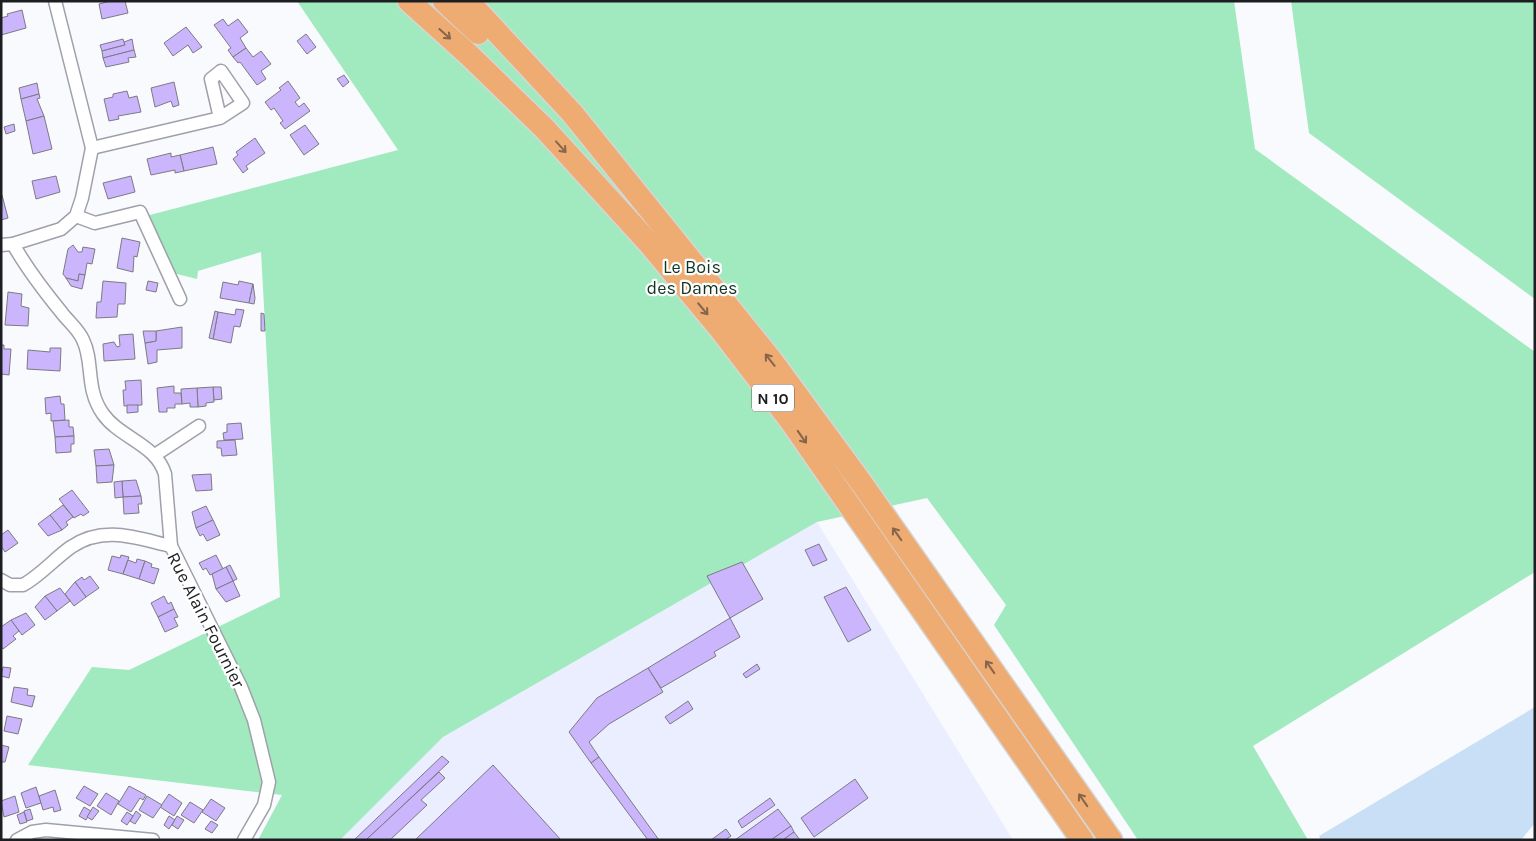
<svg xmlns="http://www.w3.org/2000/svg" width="1536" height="841" font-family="Karla,sans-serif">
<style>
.built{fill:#eaeeff}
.green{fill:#a1e9bf}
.water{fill:#c8dff6}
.building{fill:#cbb6fd;stroke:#7c7a82}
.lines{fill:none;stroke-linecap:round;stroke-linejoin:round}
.street-casing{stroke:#9fa1aa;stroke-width:15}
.highway-casing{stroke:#d6d6d7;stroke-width:25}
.street{stroke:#fff;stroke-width:12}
.highway{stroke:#eeac73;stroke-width:22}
.oneway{stroke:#86654a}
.labels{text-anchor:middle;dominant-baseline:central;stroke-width:4.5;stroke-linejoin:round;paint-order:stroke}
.shield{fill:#fff;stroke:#616264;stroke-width:1}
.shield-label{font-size:16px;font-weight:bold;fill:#1d1e21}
.park-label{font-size:18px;fill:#132;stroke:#fff}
.street-label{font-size:18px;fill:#1d1e21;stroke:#fff}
</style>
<rect width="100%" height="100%" fill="#f9fafd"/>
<polygon class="built" points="817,522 1013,840 340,840 443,737"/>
<g class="green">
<polygon points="297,1 1234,1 1255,149 1535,352 1535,572 1253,746 1308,840 1138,840 994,625 1006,605 927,498 817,522 443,737 340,840 258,840 282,795 28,765 92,667 129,670 280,597 261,252 198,271 197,279 173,273 146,216 398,150"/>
<polygon points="1291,1 1535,1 1535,299 1309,133"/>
</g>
<polygon class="water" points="1535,707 1535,823 1521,840 1321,840 1319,836"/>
<g class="building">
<polygon points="110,1 125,1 128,13 102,19 99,4"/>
<polygon points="22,10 26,28 1,35 1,18 8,16 7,14"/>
<polygon points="223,19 228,26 238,19 248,32 240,38 246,48 233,57 228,50 231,48 214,25"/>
<polygon points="186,27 202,47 193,53 188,45 173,56 164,43"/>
<polygon points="306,34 316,47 307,54 297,41"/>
<polygon points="123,39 125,45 102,51 100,45"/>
<polygon points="132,39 134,50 103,58 102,51 125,45 124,42"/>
<polygon points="246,48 253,57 261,51 271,64 261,71 266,79 257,85 240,62 238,63 233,57"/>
<polygon points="134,50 136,57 128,58 129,62 106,67 103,58"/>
<polygon points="344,75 349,82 343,87 337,79"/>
<polygon points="288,81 300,98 295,102 299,107 304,103 310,111 285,129 280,123 283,121 274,108 271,110 265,102 281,90 279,88"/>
<polygon points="174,82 179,105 173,107 171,101 155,107 151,88"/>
<polygon points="37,83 39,94 21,99 19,88"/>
<polygon points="127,91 129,98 137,96 141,112 118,116 119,119 109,121 104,99 113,97 113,94"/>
<polygon points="39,94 40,98 37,99 44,116 26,121 21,99"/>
<polygon points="44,116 52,149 33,154 26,121"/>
<polygon points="14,124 15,131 6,134 4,127"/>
<polygon points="305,125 319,144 304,155 290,135"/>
<polygon points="255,138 265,153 246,166 248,169 243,173 233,159 238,155 236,152"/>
<polygon points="213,147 217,164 184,171 180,155"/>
<polygon points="171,153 171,157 180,155 184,171 175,173 175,170 151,175 147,159"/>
<polygon points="56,176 60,192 36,199 32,181"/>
<polygon points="131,176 135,192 108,199 103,183"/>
<polygon points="2,195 8,218 1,220 1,196"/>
<polygon points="122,238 140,242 137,257 134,256 133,272 117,268"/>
<polygon points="73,245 78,252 82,252 83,247 95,249 92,264 87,263 85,275 79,274 78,281 66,278 63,274 68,249"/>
<polygon points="79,274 85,275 82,289 71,286 66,278 78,281"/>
<polygon points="103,281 126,283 125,304 118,304 117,317 96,318 97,302 101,302"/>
<polygon points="148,281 158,283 156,292 146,290"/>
<polygon points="239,281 253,284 249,303 220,298 223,282 238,285"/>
<polygon points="253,284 255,298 254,304 249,303"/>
<polygon points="8,292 22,294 21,306 29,308 28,326 5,325"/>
<polygon points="236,309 244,310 240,327 234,326 231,343 213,339 218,312 235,315"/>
<polygon points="215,311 218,312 213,339 209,338"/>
<polygon points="261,313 264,314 265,331 261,331"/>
<polygon points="182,327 182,348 157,350 157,362 148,364 145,343 156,341 156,331"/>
<polygon points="143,331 156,331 156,341 145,343"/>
<polygon points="133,334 135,359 104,361 103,344 114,342 117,347 120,346 119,335"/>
<polygon points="1,345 4,345 4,349 11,349 9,375 1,374"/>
<polygon points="50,348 61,348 60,371 27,369 28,350 50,352"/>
<polygon points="141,380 142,405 124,406 123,390 126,390 125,381"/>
<polygon points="174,386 174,393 181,393 182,404 175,404 175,408 167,408 167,412 159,412 157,388"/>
<polygon points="213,387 221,387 222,399 214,400"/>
<polygon points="213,387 214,402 206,403 206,406 198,407 197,388"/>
<polygon points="197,388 198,407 190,407 190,403 182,404 181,389"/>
<polygon points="60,396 61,404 64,404 65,420 51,421 51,413 46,414 45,398"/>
<polygon points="127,405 138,405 138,412 127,413"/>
<polygon points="69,420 69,427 73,427 74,436 55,437 53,421"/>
<polygon points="241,423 243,439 224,440 223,433 227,432 227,424"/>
<polygon points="74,436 74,444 71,444 71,452 56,453 55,437"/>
<polygon points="235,440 237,455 222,456 221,448 217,448 217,441"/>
<polygon points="109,449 114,465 96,466 94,450"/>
<polygon points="114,465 112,482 97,483 96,466"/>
<polygon points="211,474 212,490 196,491 192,475"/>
<polygon points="136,480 141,496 123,497 122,481"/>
<polygon points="122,481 123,497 115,498 114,482"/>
<polygon points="72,490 89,512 83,516 81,514 74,518 59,499"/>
<polygon points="141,496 142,504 138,504 139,513 124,514 123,497"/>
<polygon points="63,505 73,517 66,522 68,525 62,530 50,515"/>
<polygon points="206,506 213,520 196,528 192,512"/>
<polygon points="50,515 62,530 48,536 38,524"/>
<polygon points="213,520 220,535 207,541 203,534 200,536 196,528"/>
<polygon points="8,530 18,543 5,552 1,546 1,535"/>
<polygon points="819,544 827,560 813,566 805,550"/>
<polygon points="121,555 129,557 123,574 108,570 112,556 120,558"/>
<polygon points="216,555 223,569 210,575 206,568 203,570 199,563"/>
<polygon points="137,559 145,561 139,579 123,574 128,560 136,563"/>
<polygon points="145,561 152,564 151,567 159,569 154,584 139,579"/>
<polygon points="742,562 763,599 730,618 707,576"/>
<polygon points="230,565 237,579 233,581 226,567"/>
<polygon points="226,567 233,581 216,589 212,574"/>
<polygon points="90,576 99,588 86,597 75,582 82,577 84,580"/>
<polygon points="233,581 240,596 226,602 216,589"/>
<polygon points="75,582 86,597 74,606 65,594"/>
<polygon points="846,587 871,630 848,642 824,597"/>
<polygon points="60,588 70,601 57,611 45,596"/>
<polygon points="45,596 57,611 45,620 35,607"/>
<polygon points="164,596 168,604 171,602 174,609 158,617 151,603"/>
<polygon points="174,609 178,617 174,618 178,626 165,632 158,617"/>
<polygon points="26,613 35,625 22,635 11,620"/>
<polygon points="730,618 740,637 714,652 716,656 661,688 648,668"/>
<polygon points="11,620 19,631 13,636 16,639 3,649 1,646 1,627"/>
<polygon points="757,664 760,669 746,678 743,674"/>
<polygon points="3,667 11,668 9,678 1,676"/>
<polygon points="648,668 663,692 609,724 589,742 599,757 591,763 569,732 597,698"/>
<polygon points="14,687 28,689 27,695 35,696 32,707 11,702"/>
<polygon points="688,701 693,709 670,724 665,717"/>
<polygon points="7,716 22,719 18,734 4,731"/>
<polygon points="1,745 9,747 5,762 1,762"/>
<polygon points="442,756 449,762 366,840 354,840"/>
<polygon points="599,757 659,840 648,840 591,763"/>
<polygon points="493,765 561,840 415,840"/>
<polygon points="439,772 445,778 421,800 427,805 390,840 366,840"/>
<polygon points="855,779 868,798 814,837 801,818"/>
<polygon points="84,786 98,794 90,806 76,798"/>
<polygon points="129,786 146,795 143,800 140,798 131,812 118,804"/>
<polygon points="36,787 41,803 26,808 21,793"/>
<polygon points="55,790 61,810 54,812 53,807 43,810 39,796"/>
<polygon points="106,793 119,801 111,815 97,806"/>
<polygon points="169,794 182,803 174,816 160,807"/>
<polygon points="15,796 19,812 4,817 1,801"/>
<polygon points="147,796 162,805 153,818 139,810"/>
<polygon points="770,798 775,805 742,828 738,821"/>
<polygon points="211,799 225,808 216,821 202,812"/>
<polygon points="190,802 203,810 194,823 181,815"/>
<polygon points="84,807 91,811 86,820 79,816"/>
<polygon points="93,807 99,811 92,820 87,817"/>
<polygon points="30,809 33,819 27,821 24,811"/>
<polygon points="778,809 791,826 771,840 735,840"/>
<polygon points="136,811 141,815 135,824 130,821"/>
<polygon points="24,812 27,822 20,824 17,815"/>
<polygon points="127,812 133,816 127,825 121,821"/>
<polygon points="169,816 175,820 169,829 164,825"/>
<polygon points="177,816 184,820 178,829 172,825"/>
<polygon points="211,821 218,825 212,833 205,829"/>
<polygon points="791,826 794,832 783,840 771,840"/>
<polygon points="726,829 731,836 725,840 711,840"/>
<polygon points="794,832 800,840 783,840"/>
</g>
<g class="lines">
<defs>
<g id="street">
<polyline points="92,148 220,118 243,103 221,71 211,79 220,118"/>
<polyline points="76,216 95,223 140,212 180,299"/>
<path d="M13,244C27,269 44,291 62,313C68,321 79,330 83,340C94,362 85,389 103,414C120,438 156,444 165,474L171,546"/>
<polyline points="1,245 13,244 61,229 76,216 82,198 92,148 55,1"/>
<polyline points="155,455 199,426"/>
<path d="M1,580L10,585H23C41,575 54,559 71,547C104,525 136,538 171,546L241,687L254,720L269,782L264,805L244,840"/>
<polyline points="17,840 32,832 46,830 153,840"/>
</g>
<g id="highway">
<polyline points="409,1 470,56 545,129 648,242 721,330 790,420 1082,840"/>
<polyline points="444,1 478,33"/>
<polyline points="468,1 572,113 772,361 860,481 1111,840"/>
</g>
</defs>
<use href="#street" class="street-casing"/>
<use href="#highway" class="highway-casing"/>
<use href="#street" class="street"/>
<use href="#highway" class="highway"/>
</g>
<defs><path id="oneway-shaft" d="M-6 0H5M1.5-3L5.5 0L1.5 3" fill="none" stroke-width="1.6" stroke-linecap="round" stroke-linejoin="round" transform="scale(1.25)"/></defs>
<g class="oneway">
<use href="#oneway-shaft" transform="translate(445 34) rotate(42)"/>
<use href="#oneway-shaft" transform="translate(561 147) rotate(48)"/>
<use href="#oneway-shaft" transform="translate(703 309) rotate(50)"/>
<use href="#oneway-shaft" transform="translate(770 360) rotate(-128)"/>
<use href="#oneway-shaft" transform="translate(802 437) rotate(55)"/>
<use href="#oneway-shaft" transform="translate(897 534) rotate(-125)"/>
<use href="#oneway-shaft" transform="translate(990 667) rotate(-125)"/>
<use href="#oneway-shaft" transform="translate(1083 800) rotate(-125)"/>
</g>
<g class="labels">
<rect class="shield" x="752" y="384.5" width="42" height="27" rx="4"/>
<g class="shield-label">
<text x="773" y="398">N 10</text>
</g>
<g class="park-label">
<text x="692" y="267">Le Bois<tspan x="692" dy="21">des Dames</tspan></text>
</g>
<g class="street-label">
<text transform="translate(206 620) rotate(63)">Rue Alain Fournier</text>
</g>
</g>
<rect width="1536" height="841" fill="none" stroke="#1d1e21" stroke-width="5"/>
</svg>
